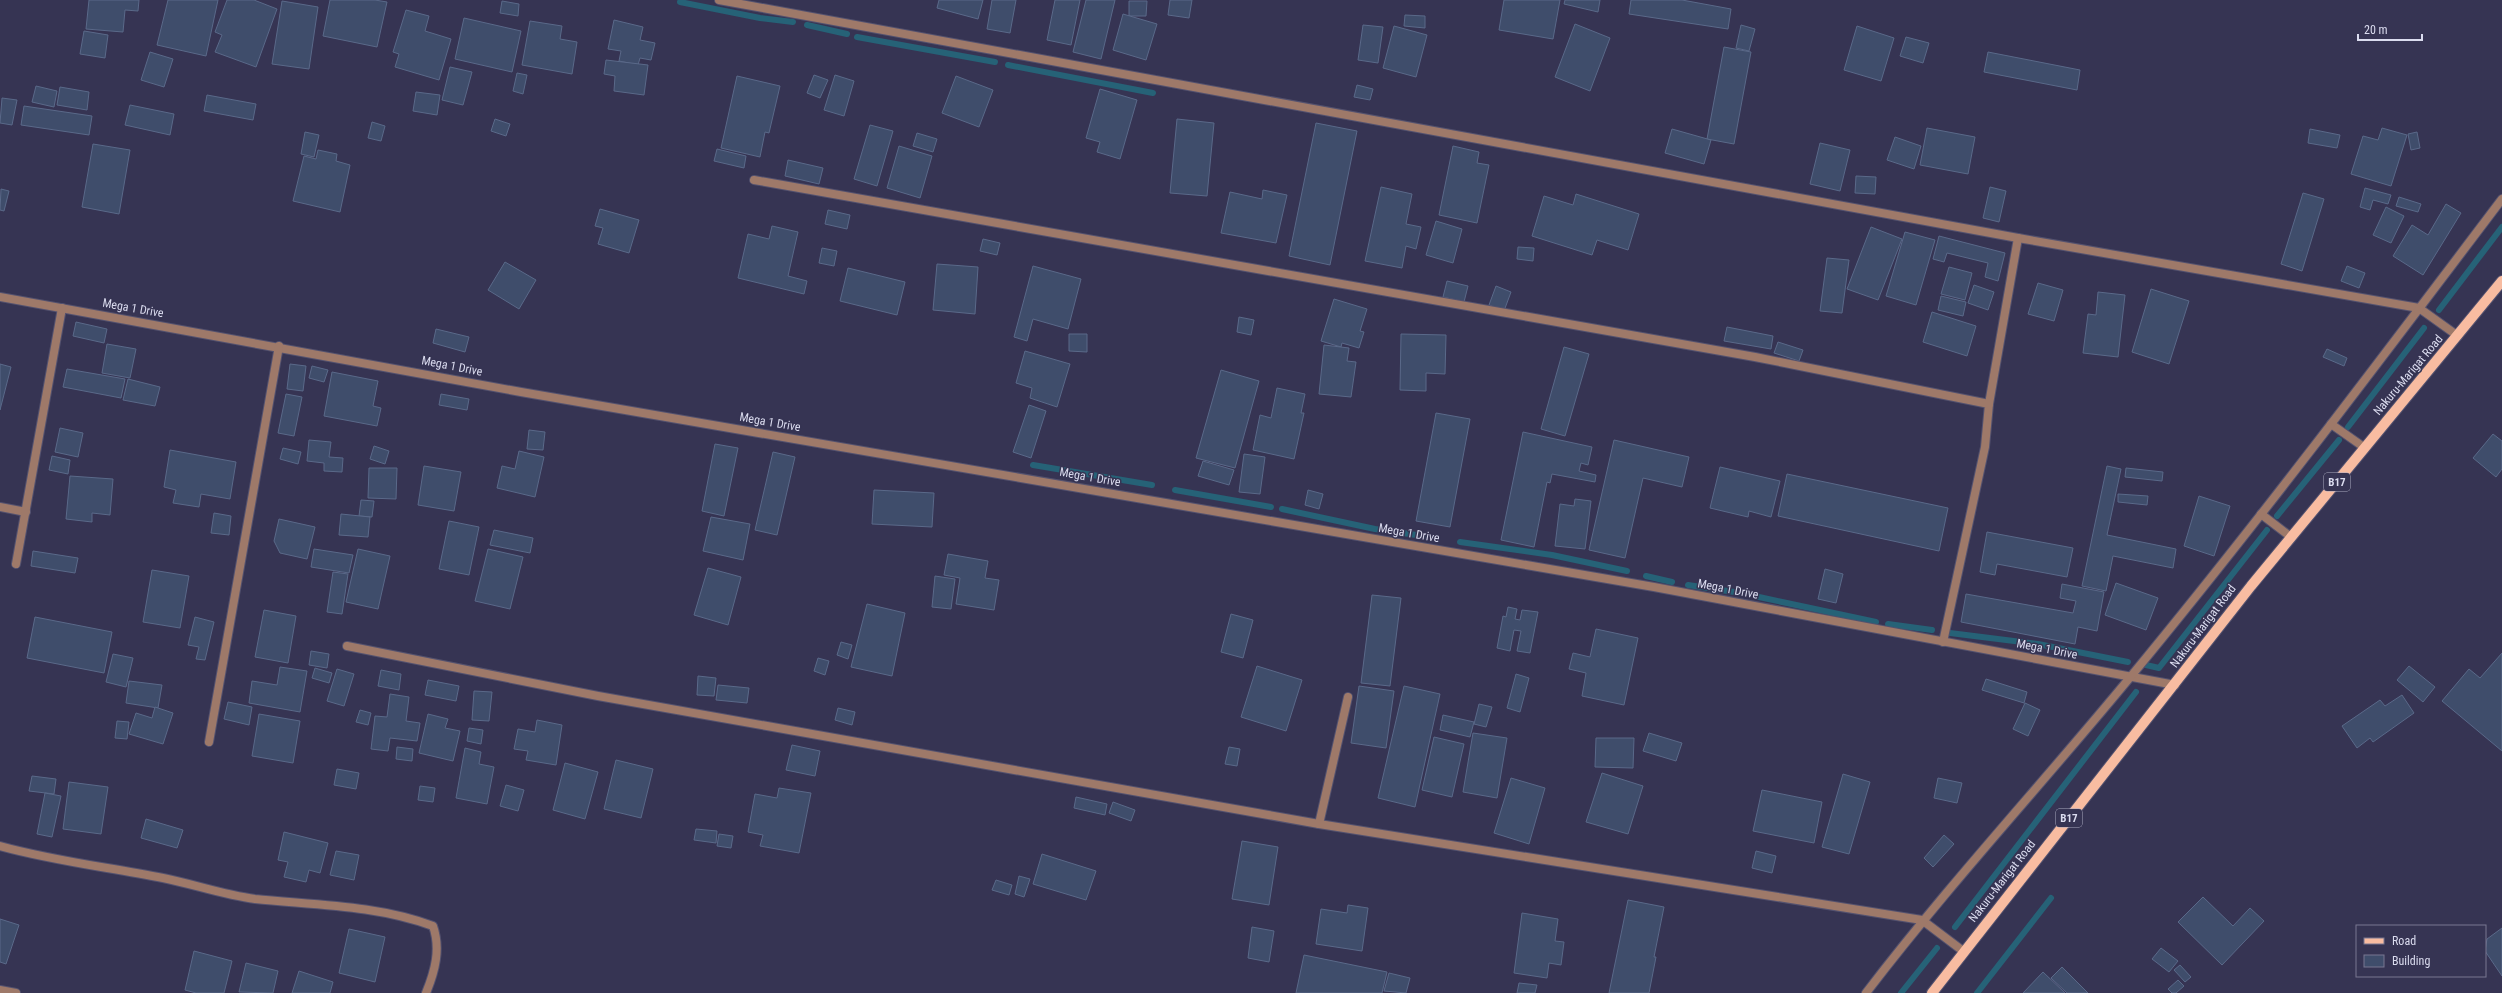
<svg xmlns="http://www.w3.org/2000/svg" width="2502" height="993" font-family="'Roboto Condensed',sans-serif">
<style>
.lines{fill:none;stroke-linecap:round;stroke-linejoin:round}
.stream{stroke:#266277;stroke-width:6}
.building{fill:#3f4d6b;stroke:#5a6989}
.service-casing{stroke:#54526f;stroke-width:10}
.minor-casing{stroke:#54526f;stroke-width:10}
.primary-casing{stroke:#54526f;stroke-width:12}
.service{stroke:#9e7969;stroke-width:8}
.minor{stroke:#9e7969;stroke-width:8}
.primary{stroke:#f8bca1;stroke-width:10}
.labels{text-anchor:middle;dominant-baseline:central;stroke-width:3;stroke-linejoin:round;paint-order:stroke}
.shield{fill:#363453;stroke:#aaaac0;stroke-width:1}
.shield-label{font-size:11px;font-weight:bold;fill:#dbdcef}
.street-label{font-size:12px;fill:#dbdcef;stroke:#363453}
</style>
<rect width="100%" height="100%" fill="#363453"/>
<g class="lines">
<g class="stream">
<polyline points="680,2 760,18 793,22"/>
<polyline points="807,25 847,34"/>
<polyline points="857,37 995,62"/>
<polyline points="1008,65 1153,93"/>
<polyline points="2439,310 2502,227"/>
<polyline points="2348,427 2424,328"/>
<polyline points="1033,465 1152,485"/>
<polyline points="1175,490 1271,507"/>
<polyline points="1282,509 1375,529 1430,537"/>
<polyline points="2277,516 2339,440"/>
<polyline points="1460,542 1552,555 1627,571"/>
<polyline points="1646,576 1672,582"/>
<polyline points="1688,585 1741,593"/>
<polyline points="1759,597 1876,622"/>
<polyline points="1888,624 1932,630"/>
<polyline points="1950,633 2038,644 2128,662"/>
<polyline points="2146,665 2159,668 2267,530"/>
<polyline points="1955,927 2136,692"/>
<polyline points="1901,993 1937,948"/>
<polyline points="1977,993 2051,898"/>
</g>
</g>
<g class="building">
<polygon points="89,0 139,0 138,11 125,10 123,32 86,29"/>
<polygon points="168,0 218,0 206,56 157,45"/>
<polygon points="227,0 254,0 277,9 256,67 215,52 222,35 215,32"/>
<polygon points="330,0 375,0 387,2 377,47 323,36"/>
<polygon points="939,0 983,0 978,19 937,8"/>
<polygon points="992,0 1016,0 1010,33 987,29"/>
<polygon points="1055,0 1080,0 1071,45 1047,40"/>
<polygon points="1086,0 1115,0 1101,59 1073,52"/>
<polygon points="1170,0 1192,0 1189,18 1168,15"/>
<polygon points="1504,0 1560,0 1553,39 1499,30"/>
<polygon points="1565,0 1600,0 1598,12 1564,4"/>
<polygon points="1631,0 1682,0 1731,9 1728,29 1629,14"/>
<polygon points="282,1 318,7 309,69 272,64"/>
<polygon points="502,1 519,4 518,16 500,13"/>
<polygon points="1129,1 1147,1 1146,16 1129,16"/>
<polygon points="406,10 429,16 425,31 451,39 439,80 395,67 399,54 393,52"/>
<polygon points="1123,14 1157,24 1146,60 1113,50"/>
<polygon points="1405,15 1425,16 1425,28 1404,26"/>
<polygon points="464,18 521,31 512,72 455,59"/>
<polygon points="614,20 643,27 640,40 655,43 651,60 640,58 638,65 619,61 621,51 608,49"/>
<polygon points="530,21 562,26 560,39 577,42 572,74 522,65"/>
<polygon points="1575,24 1610,38 1590,91 1555,77"/>
<polygon points="1363,25 1383,27 1378,63 1358,60"/>
<polygon points="1741,25 1755,29 1749,51 1736,48"/>
<polygon points="1394,26 1427,35 1416,77 1383,68"/>
<polygon points="1857,26 1894,38 1881,81 1844,70"/>
<polygon points="84,31 108,35 105,58 80,54"/>
<polygon points="1906,37 1929,43 1923,63 1900,56"/>
<polygon points="1724,47 1751,52 1734,144 1707,139"/>
<polygon points="150,52 173,59 164,87 141,80"/>
<polygon points="1988,52 2080,70 2077,90 1984,72"/>
<polygon points="606,60 648,65 644,95 614,91 615,76 604,74"/>
<polygon points="450,67 472,72 463,105 442,100"/>
<polygon points="517,73 527,75 523,94 513,91"/>
<polygon points="814,75 828,80 820,98 807,93"/>
<polygon points="835,75 854,81 844,116 824,110"/>
<polygon points="737,76 780,86 769,133 765,132 760,157 721,148"/>
<polygon points="956,76 993,90 979,127 942,113"/>
<polygon points="1357,85 1373,89 1370,100 1354,97"/>
<polygon points="36,86 57,91 54,107 32,102"/>
<polygon points="60,87 89,92 87,110 57,105"/>
<polygon points="1100,89 1137,100 1120,159 1097,152 1100,142 1086,138"/>
<polygon points="416,92 440,95 437,115 413,111"/>
<polygon points="207,95 256,104 253,120 204,111"/>
<polygon points="2,98 17,100 12,125 0,123"/>
<polygon points="130,105 174,114 170,135 125,125"/>
<polygon points="24,106 92,116 89,135 21,125"/>
<polygon points="495,119 510,124 506,136 491,131"/>
<polygon points="1177,119 1214,123 1207,196 1170,193"/>
<polygon points="372,122 385,126 381,141 368,138"/>
<polygon points="1316,123 1357,131 1330,265 1289,256"/>
<polygon points="870,125 893,131 877,186 854,179"/>
<polygon points="1927,128 1975,137 1968,174 1920,165"/>
<polygon points="2382,128 2407,135 2391,186 2351,174 2363,136 2378,140"/>
<polygon points="1672,129 1711,140 1704,164 1665,153"/>
<polygon points="2310,129 2340,135 2337,148 2308,143"/>
<polygon points="305,132 319,135 314,157 301,154"/>
<polygon points="2417,132 2420,148 2411,150 2408,134"/>
<polygon points="917,133 937,139 933,152 913,146"/>
<polygon points="1895,137 1921,146 1914,169 1887,160"/>
<polygon points="1820,143 1850,150 1840,191 1810,184"/>
<polygon points="93,144 130,150 119,214 82,207"/>
<polygon points="899,146 932,156 920,198 887,188"/>
<polygon points="1453,146 1479,152 1477,163 1489,165 1477,223 1439,215"/>
<polygon points="717,149 746,156 744,168 714,161"/>
<polygon points="318,150 337,154 336,161 350,165 340,212 293,201 304,156 316,159"/>
<polygon points="788,160 823,168 819,184 785,176"/>
<polygon points="1856,176 1876,177 1875,194 1855,193"/>
<polygon points="1381,187 1412,194 1406,224 1421,227 1416,249 1406,246 1402,268 1365,261"/>
<polygon points="1990,187 2006,191 1999,222 1983,218"/>
<polygon points="2365,188 2391,195 2388,204 2373,200 2370,210 2360,207"/>
<polygon points="1,189 9,191 4,211 0,210"/>
<polygon points="1263,190 1287,195 1276,243 1221,233 1230,192 1262,199"/>
<polygon points="2303,193 2324,199 2302,271 2281,264"/>
<polygon points="1576,194 1639,214 1628,250 1597,240 1592,255 1532,236 1544,196 1573,205"/>
<polygon points="2399,197 2421,204 2418,212 2396,206"/>
<polygon points="2446,204 2461,213 2423,275 2393,256 2412,225 2428,235"/>
<polygon points="2386,207 2404,216 2391,243 2373,235"/>
<polygon points="600,209 639,220 629,253 598,244 603,228 595,226"/>
<polygon points="828,210 850,215 847,229 825,224"/>
<polygon points="1436,221 1462,229 1453,263 1426,255"/>
<polygon points="772,226 798,232 788,276 807,281 804,294 738,278 748,234 769,239"/>
<polygon points="1871,227 1902,239 1878,300 1847,289"/>
<polygon points="1905,232 1935,240 1916,305 1886,296"/>
<polygon points="1939,236 2005,253 1998,281 1985,277 1988,263 1947,253 1944,262 1933,259"/>
<polygon points="983,239 1000,243 997,255 980,251"/>
<polygon points="1518,247 1534,248 1533,261 1517,259"/>
<polygon points="822,248 837,251 834,266 819,263"/>
<polygon points="1827,258 1849,260 1842,313 1820,311"/>
<polygon points="505,262 536,280 519,309 488,290"/>
<polygon points="937,264 978,267 975,314 933,310"/>
<polygon points="1033,266 1081,279 1068,329 1033,319 1027,341 1014,337"/>
<polygon points="2347,266 2365,273 2359,288 2341,281"/>
<polygon points="1949,267 1972,273 1965,300 1941,294"/>
<polygon points="848,268 905,282 897,315 840,301"/>
<polygon points="1447,281 1468,286 1464,302 1443,297"/>
<polygon points="2038,283 2063,290 2054,321 2028,314"/>
<polygon points="1974,285 1994,292 1988,310 1968,303"/>
<polygon points="1496,286 1511,292 1504,311 1489,305"/>
<polygon points="2151,289 2189,301 2169,364 2132,352"/>
<polygon points="2098,292 2125,295 2118,357 2083,353 2088,314 2096,315"/>
<polygon points="1941,296 1966,302 1963,316 1938,310"/>
<polygon points="1334,299 1367,309 1360,331 1364,332 1359,348 1342,343 1341,347 1321,341"/>
<polygon points="1932,312 1976,326 1967,356 1923,342"/>
<polygon points="1239,317 1254,320 1251,335 1237,332"/>
<polygon points="76,322 107,329 104,343 73,336"/>
<polygon points="1727,327 1773,336 1771,349 1724,341"/>
<polygon points="436,329 469,337 465,352 433,343"/>
<polygon points="1069,334 1087,334 1087,352 1069,351"/>
<polygon points="1401,334 1446,335 1445,374 1426,373 1426,391 1400,390"/>
<polygon points="1778,342 1803,350 1799,361 1774,353"/>
<polygon points="107,344 136,349 130,378 102,373"/>
<polygon points="1324,345 1349,348 1347,361 1356,362 1351,397 1319,394"/>
<polygon points="1564,347 1589,354 1565,436 1541,429"/>
<polygon points="2327,349 2347,358 2344,366 2323,357"/>
<polygon points="1025,351 1070,364 1057,407 1030,398 1032,388 1016,383"/>
<polygon points="0,364 11,367 0,410"/>
<polygon points="290,364 306,366 303,391 287,389"/>
<polygon points="312,366 328,370 324,382 309,378"/>
<polygon points="67,369 125,379 121,398 63,387"/>
<polygon points="1221,370 1259,381 1235,468 1196,458"/>
<polygon points="332,372 378,381 373,406 381,408 377,426 324,416"/>
<polygon points="128,379 160,387 155,406 123,400"/>
<polygon points="1277,388 1305,394 1301,413 1304,413 1294,459 1253,450 1260,415 1271,418"/>
<polygon points="286,394 302,397 294,436 278,433"/>
<polygon points="441,394 469,399 467,410 439,405"/>
<polygon points="1029,405 1046,411 1031,458 1013,452"/>
<polygon points="1436,413 1470,419 1450,527 1416,521"/>
<polygon points="60,428 83,433 78,457 55,452"/>
<polygon points="529,430 545,432 543,450 527,449"/>
<polygon points="1523,432 1592,447 1588,465 1581,463 1579,471 1596,475 1595,482 1552,474 1550,483 1547,482 1534,547 1501,540"/>
<polygon points="2493,434 2502,441 2502,469 2496,477 2473,458"/>
<polygon points="309,440 331,442 329,457 343,458 342,472 324,471 324,463 307,461"/>
<polygon points="1614,440 1689,457 1682,487 1643,478 1625,558 1589,550"/>
<polygon points="715,444 738,448 724,516 702,511"/>
<polygon points="374,446 389,451 385,464 370,459"/>
<polygon points="283,448 301,452 298,464 280,459"/>
<polygon points="170,450 236,462 230,499 201,494 199,507 173,503 176,490 164,487"/>
<polygon points="519,451 544,457 535,497 497,488 502,466 515,469"/>
<polygon points="773,452 795,457 777,535 755,530"/>
<polygon points="1244,454 1265,457 1260,494 1239,492"/>
<polygon points="52,456 70,460 68,474 49,470"/>
<polygon points="1203,461 1234,470 1229,485 1198,476"/>
<polygon points="424,466 461,472 454,511 418,505"/>
<polygon points="2107,466 2121,469 2107,535 2176,549 2173,568 2113,556 2106,591 2082,586"/>
<polygon points="1720,467 1780,481 1771,517 1749,511 1748,517 1710,508"/>
<polygon points="369,468 397,468 396,499 368,498"/>
<polygon points="2126,468 2163,472 2162,481 2125,477"/>
<polygon points="1787,474 1948,508 1939,551 1778,516"/>
<polygon points="70,476 113,479 110,515 92,513 92,522 66,519"/>
<polygon points="874,490 934,493 932,527 872,524"/>
<polygon points="1308,490 1323,494 1319,509 1305,505"/>
<polygon points="2118,494 2148,496 2147,505 2118,502"/>
<polygon points="2199,496 2230,506 2214,556 2184,546"/>
<polygon points="1575,499 1591,501 1585,549 1555,546 1560,504 1574,506"/>
<polygon points="361,500 374,501 372,517 359,516"/>
<polygon points="214,513 231,516 229,535 211,533"/>
<polygon points="341,514 370,517 368,537 339,535"/>
<polygon points="711,517 750,524 743,560 703,551"/>
<polygon points="279,519 315,527 307,559 280,553 274,541"/>
<polygon points="449,521 479,527 469,575 439,569"/>
<polygon points="494,530 533,538 530,553 490,545"/>
<polygon points="1987,532 2073,548 2067,577 1997,564 1995,575 1980,572"/>
<polygon points="314,549 353,555 349,573 311,567"/>
<polygon points="358,549 390,556 378,609 346,602"/>
<polygon points="488,549 523,557 510,609 475,601"/>
<polygon points="33,551 78,558 75,573 31,566"/>
<polygon points="948,554 988,561 985,578 999,580 994,610 956,604 960,578 944,575"/>
<polygon points="708,568 741,577 728,625 694,615"/>
<polygon points="1825,569 1843,574 1836,603 1818,599"/>
<polygon points="152,570 189,576 180,628 143,622"/>
<polygon points="333,572 348,574 342,614 327,612"/>
<polygon points="935,576 955,579 951,609 932,607"/>
<polygon points="2116,583 2158,598 2146,630 2105,615"/>
<polygon points="2062,584 2104,592 2097,631 2078,627 2075,644 1961,622 1966,594 2073,613 2076,601 2060,598"/>
<polygon points="1372,595 1401,598 1390,686 1361,683"/>
<polygon points="867,604 905,613 892,676 851,667"/>
<polygon points="1508,607 1517,609 1515,619 1520,620 1522,610 1538,612 1530,653 1517,651 1521,631 1514,630 1510,651 1497,648 1503,616 1506,617"/>
<polygon points="264,610 296,616 288,663 255,657"/>
<polygon points="1231,614 1253,620 1243,658 1221,652"/>
<polygon points="35,617 112,632 104,673 27,658"/>
<polygon points="195,617 214,622 205,660 196,659 199,647 188,645"/>
<polygon points="1596,629 1638,638 1624,705 1582,696 1586,673 1569,669 1573,653 1590,657"/>
<polygon points="841,642 852,645 848,659 837,655"/>
<polygon points="311,651 329,654 327,668 309,665"/>
<polygon points="2502,653 2502,751 2442,701 2469,669 2480,678"/>
<polygon points="113,654 133,658 126,687 106,682"/>
<polygon points="818,658 829,661 825,675 814,671"/>
<polygon points="1257,666 1302,680 1286,731 1241,717"/>
<polygon points="2409,666 2435,687 2423,702 2397,680"/>
<polygon points="280,667 307,671 300,712 249,703 252,681 277,685"/>
<polygon points="315,668 332,673 329,683 312,678"/>
<polygon points="337,669 354,674 344,706 327,701"/>
<polygon points="381,670 401,674 399,690 378,686"/>
<polygon points="1516,674 1529,678 1520,712 1507,708"/>
<polygon points="698,676 716,678 714,696 697,695"/>
<polygon points="1986,679 2027,692 2024,703 1982,690"/>
<polygon points="428,680 459,686 456,701 425,695"/>
<polygon points="129,681 162,685 158,708 126,703"/>
<polygon points="718,685 749,688 747,703 716,700"/>
<polygon points="1359,686 1394,691 1386,748 1351,743"/>
<polygon points="1404,686 1440,694 1415,807 1378,798"/>
<polygon points="474,691 492,692 489,721 472,720"/>
<polygon points="390,694 409,697 406,721 420,723 417,741 390,738 388,751 371,749 375,716 387,717"/>
<polygon points="2402,695 2414,713 2373,742 2370,738 2357,748 2342,726 2380,700 2385,706"/>
<polygon points="228,702 252,707 249,725 224,719"/>
<polygon points="2025,703 2040,710 2028,736 2013,729"/>
<polygon points="1479,704 1492,707 1486,727 1474,724"/>
<polygon points="155,707 173,713 163,744 129,734 136,713 152,718"/>
<polygon points="838,708 855,712 852,725 835,720"/>
<polygon points="360,710 371,713 368,725 356,722"/>
<polygon points="259,714 300,721 293,763 252,756"/>
<polygon points="428,714 448,719 445,728 460,731 453,761 419,753"/>
<polygon points="1443,715 1474,722 1470,737 1440,730"/>
<polygon points="537,720 562,725 556,765 526,760 528,751 514,749 518,729 535,732"/>
<polygon points="117,721 129,722 127,739 115,738"/>
<polygon points="469,728 483,730 481,744 467,741"/>
<polygon points="1473,733 1507,738 1497,798 1463,792"/>
<polygon points="1649,733 1682,743 1676,761 1643,751"/>
<polygon points="1434,737 1464,744 1452,797 1422,790"/>
<polygon points="1596,738 1634,738 1633,768 1595,767"/>
<polygon points="792,745 820,751 815,776 786,770"/>
<polygon points="397,747 413,749 412,761 396,759"/>
<polygon points="1229,747 1240,749 1237,766 1225,764"/>
<polygon points="465,748 481,752 479,764 494,767 487,804 456,798"/>
<polygon points="616,760 653,769 641,818 604,809"/>
<polygon points="565,763 598,772 585,819 553,810"/>
<polygon points="337,769 359,773 356,789 334,785"/>
<polygon points="1602,773 1643,786 1628,834 1586,822"/>
<polygon points="1843,774 1870,782 1849,854 1822,847"/>
<polygon points="32,776 56,779 54,794 29,791"/>
<polygon points="1511,778 1545,788 1529,844 1494,833"/>
<polygon points="1938,778 1962,783 1957,803 1934,798"/>
<polygon points="69,782 108,787 101,834 63,829"/>
<polygon points="506,785 524,790 518,811 500,806"/>
<polygon points="420,786 435,788 433,802 418,800"/>
<polygon points="779,788 811,793 799,853 760,846 763,835 748,832 755,794 777,798"/>
<polygon points="1762,790 1822,802 1814,843 1753,831"/>
<polygon points="45,793 61,796 52,837 37,834"/>
<polygon points="1076,797 1107,804 1105,815 1074,808"/>
<polygon points="1113,802 1135,810 1131,821 1109,813"/>
<polygon points="146,819 183,830 177,848 141,838"/>
<polygon points="696,829 717,831 716,843 694,840"/>
<polygon points="284,832 328,843 320,873 309,870 306,882 284,877 288,862 278,860"/>
<polygon points="719,834 733,836 731,848 717,846"/>
<polygon points="1944,835 1954,844 1933,867 1924,858"/>
<polygon points="1242,841 1278,847 1269,905 1232,899"/>
<polygon points="336,851 359,855 354,880 330,875"/>
<polygon points="1756,851 1776,856 1772,873 1752,868"/>
<polygon points="1042,854 1096,871 1086,900 1033,884"/>
<polygon points="1019,876 1030,879 1024,897 1015,894"/>
<polygon points="996,880 1012,885 1009,895 992,890"/>
<polygon points="2203,897 2233,926 2250,908 2264,921 2222,965 2178,922"/>
<polygon points="1628,900 1664,907 1654,957 1656,957 1649,993 1609,993"/>
<polygon points="1348,905 1368,908 1362,951 1316,944 1321,909 1347,913"/>
<polygon points="1522,913 1558,919 1555,941 1564,942 1561,965 1549,963 1547,978 1514,973"/>
<polygon points="0,919 19,925 6,964 0,962"/>
<polygon points="1252,927 1274,931 1269,962 1248,958"/>
<polygon points="2502,928 2502,976 2485,951 2487,939"/>
<polygon points="349,929 385,937 375,982 339,973"/>
<polygon points="2161,948 2178,961 2169,972 2152,959"/>
<polygon points="194,951 232,961 224,993 196,993 185,990"/>
<polygon points="1304,955 1387,972 1382,993 1296,993"/>
<polygon points="246,963 278,971 273,993 239,992"/>
<polygon points="2180,965 2191,977 2185,982 2174,970"/>
<polygon points="2062,967 2088,993 2067,993 2051,978"/>
<polygon points="299,971 333,982 330,993 292,993"/>
<polygon points="2043,972 2065,993 2023,993"/>
<polygon points="1389,973 1410,978 1406,993 1384,991"/>
<polygon points="2178,980 2184,986 2176,993 2172,993 2168,989"/>
<polygon points="1519,983 1537,985 1535,993 1517,993"/>
</g>
<g class="lines">
<defs>
<polyline id="service" points="1319,824 1348,697"/>
<g id="minor">
<polyline points="719,0 2018,238 2419,308 2458,336"/>
<polyline points="754,180 1755,357 1989,404 1985,447 1943,642"/>
<polyline points="0,297 521,392 1654,587 2175,685"/>
<polyline points="1989,404 2018,238"/>
<polyline points="2331,424 2365,448"/>
<polyline points="0,507 26,512"/>
<polyline points="2261,514 2291,537"/>
<polyline points="16,564 62,308"/>
<polyline points="347,646 598,696 1319,824 1922,920 1963,951"/>
<polyline points="209,742 279,346"/>
<path d="M0,846C54,861 108,867 163,878C193,884 224,895 255,899C314,905 377,905 433,926C441,949 435,971 426,993"/>
<polyline points="0,990 16,993"/>
<path d="M1866,993C1950,883 2044,782 2132,675C2260,520 2381,359 2502,199"/>
</g>
<polyline id="primary" points="1932,993 2251,586 2502,281"/>
</defs>
<use href="#service" class="service-casing"/>
<use href="#minor" class="minor-casing"/>
<use href="#primary" class="primary-casing"/>
<use href="#service" class="service"/>
<use href="#minor" class="minor"/>
<use href="#primary" class="primary"/>
</g>
<g class="labels">
<g class="shield">
<rect x="2324" y="473" width="26" height="18" rx="3"/>
<rect x="2056" y="809" width="26" height="18" rx="3"/>
</g>
<g class="shield-label">
<text x="2337" y="482">B17</text>
<text x="2069" y="818">B17</text>
</g>
<g class="street-label">
<text transform="translate(133 308) rotate(10)">Mega 1 Drive</text>
<text transform="translate(452 366) rotate(11)">Mega 1 Drive</text>
<text transform="translate(2408 375) rotate(-50)">Nakuru-Marigat Road</text>
<text transform="translate(770 422) rotate(10)">Mega 1 Drive</text>
<text transform="translate(1090 477) rotate(10)">Mega 1 Drive</text>
<text transform="translate(1409 533) rotate(10)">Mega 1 Drive</text>
<text transform="translate(1728 589) rotate(11)">Mega 1 Drive</text>
<text transform="translate(2203 626) rotate(-53)">Nakuru-Marigat Road</text>
<text transform="translate(2047 649) rotate(11)">Mega 1 Drive</text>
<text transform="translate(2002 881) rotate(-52)">Nakuru-Marigat Road</text>
</g>
</g>
<rect x="2356" y="925" width="130" height="52" fill="#363453" stroke="#787791"/>
<rect x="2364" y="938" width="20" height="6" fill="#f8bca1" stroke="#787791"/>
<text x="2392" y="945" font-size="12" fill="#dbdcef">Road</text>
<rect x="2364" y="955" width="20" height="12" fill="#3f4d6b" stroke="#787791"/>
<text x="2392" y="965" font-size="12" fill="#dbdcef">Building</text>
<path d="M2358 34v6h64v-6" fill="none" stroke="#dbdcef" stroke-width="2"/>
<text x="2364" y="34" font-size="12" fill="#dbdcef" stroke="#363453" stroke-width="3" paint-order="stroke">20 m</text>
</svg>
